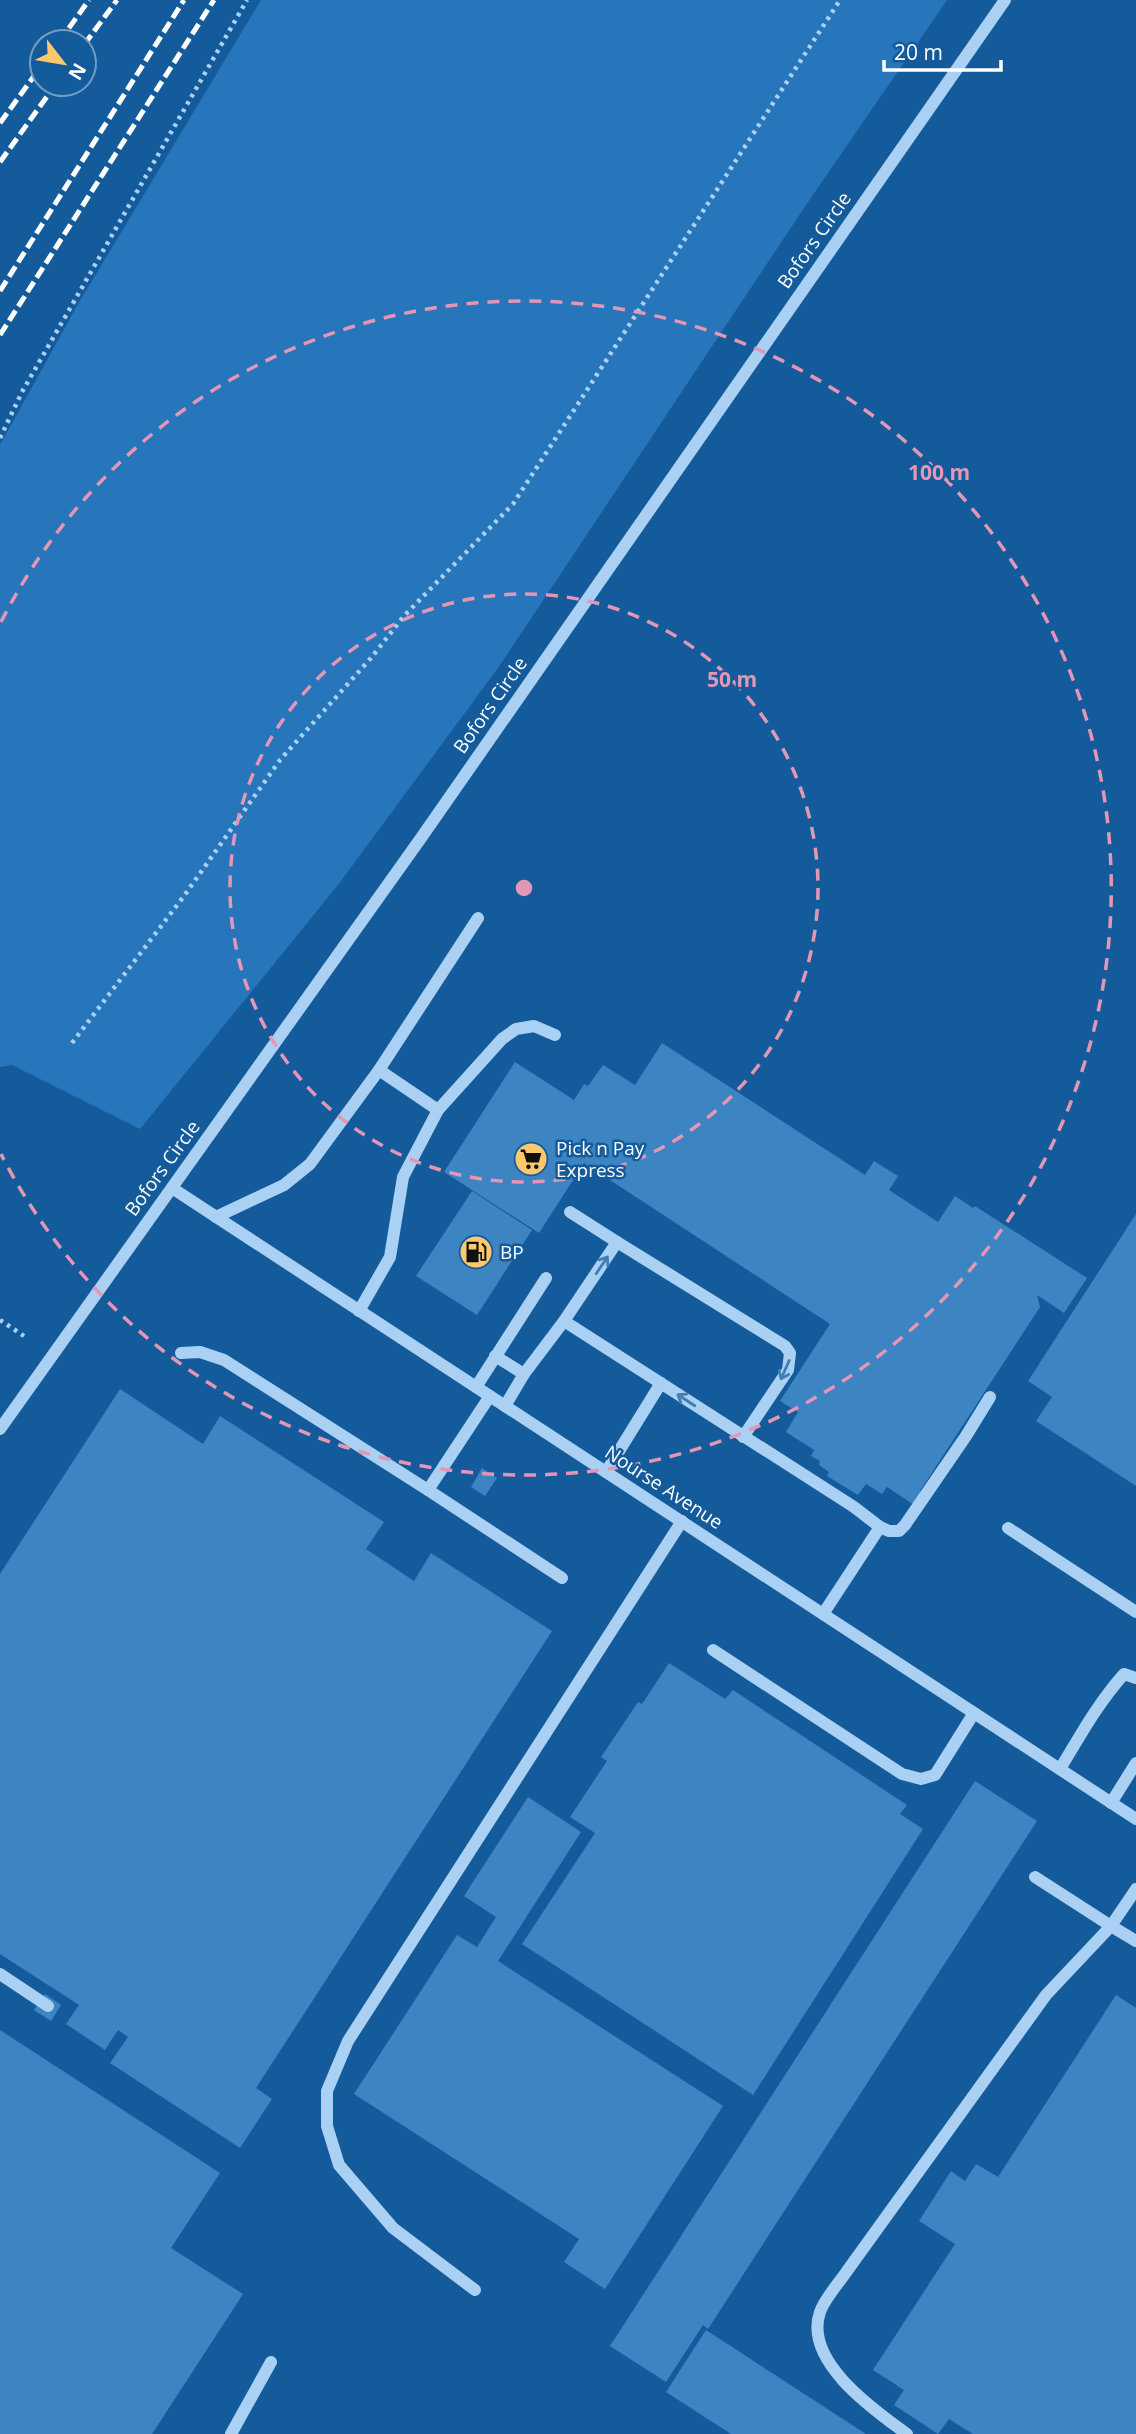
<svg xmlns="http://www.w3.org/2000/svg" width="1136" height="2434" font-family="'Open Sans',sans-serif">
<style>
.green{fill:#2775ba}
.building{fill:#3d84c3}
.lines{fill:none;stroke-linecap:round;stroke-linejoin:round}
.path{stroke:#aad1f3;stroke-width:4.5;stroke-dasharray:3.5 5;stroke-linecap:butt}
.minor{stroke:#aad1f3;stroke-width:12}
.rail{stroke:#fff;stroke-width:5;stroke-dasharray:12 5;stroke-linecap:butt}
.oneway{stroke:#417eb6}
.ring{fill:none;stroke:#e497b5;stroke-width:3.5;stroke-dasharray:12 9}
.labels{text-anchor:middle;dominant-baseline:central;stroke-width:5;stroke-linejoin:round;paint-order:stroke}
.street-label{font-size:19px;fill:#fff;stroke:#145b9c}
.poi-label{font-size:19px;fill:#fff;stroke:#145b9c;text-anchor:start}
.centre{fill:#e497b5;stroke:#145b9c;stroke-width:3.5}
.ring-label{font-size:21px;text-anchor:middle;font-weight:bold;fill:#e497b5;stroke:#145b9c;stroke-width:5;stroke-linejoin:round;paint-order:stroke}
</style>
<rect width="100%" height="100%" fill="#145b9c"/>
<polygon class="green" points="261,0 947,0 806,205 498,668 338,885 140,1129 12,1065 0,1067 0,445 78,304"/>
<g class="building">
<polygon points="662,1043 865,1175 874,1161 898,1176 889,1190 938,1222 955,1196 973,1208 975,1206 1087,1278 1064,1313 1037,1295 1040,1307 920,1491 922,1492 914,1505 887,1487 882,1494 866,1484 858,1495 827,1476 829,1472 819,1465 820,1461 811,1456 814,1450 786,1432 798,1412 780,1401 830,1324 584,1163 539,1233 444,1172 515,1062 574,1100 584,1084 588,1086 603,1065 635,1085"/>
<polygon points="472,1191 532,1230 477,1315 416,1276"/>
<polygon points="1136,1214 1136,1486 1036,1421 1052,1397 1028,1381"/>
<polygon points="120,1389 203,1444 220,1416 384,1522 366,1549 414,1581 431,1553 552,1631 256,2088 272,2099 240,2148 110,2063 128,2037 118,2030 105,2050 66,2024 79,2005 0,1954 0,1574"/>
<polygon points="482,1468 497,1478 485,1496 471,1487"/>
<polygon points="669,1663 725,1699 733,1690 907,1805 900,1814 923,1829 753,2095 522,1944 595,1833 570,1817 607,1761 601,1757 638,1702 642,1704"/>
<polygon points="975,1781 1037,1821 708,2329 703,2325 666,2382 610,2346"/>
<polygon points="528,1797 581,1832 498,1961 723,2106 605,2289 564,2262 579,2239 354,2094 457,1935 477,1947 496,1917 464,1896"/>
<polygon points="45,1994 61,2005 51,2021 34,2010"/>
<polygon points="1116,1995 1136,2008 1136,2434 973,2434 949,2419 938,2434 894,2405 904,2390 873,2370 955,2244 919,2221 951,2171 965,2181 976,2164 998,2177"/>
<polygon points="0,2030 220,2173 171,2248 243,2294 152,2434 0,2434"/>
<polygon points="706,2330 866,2434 731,2434 666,2392"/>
</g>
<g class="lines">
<g class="path">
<polyline points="0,438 22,392 247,0"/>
<polyline points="72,1043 184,896 280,760 371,658 404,616 513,504 840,0"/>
<polyline points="0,1320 24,1336"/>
</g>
<g class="minor">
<polyline points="438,1110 379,1070 478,918"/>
<polyline points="172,1188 1136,1819"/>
<polyline points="570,1212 617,1242"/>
<polyline points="216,1217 284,1185 310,1164 379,1070"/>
<polyline points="359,1311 390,1257 403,1177 438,1110 502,1039 516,1029 534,1026 555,1035"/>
<polyline points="564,1321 854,1507 880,1527 823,1614"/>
<polyline points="181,1353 200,1352 224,1360 428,1490"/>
<polyline points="495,1356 524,1374 564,1321 617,1242 785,1346 790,1353 788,1370 743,1437"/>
<polyline points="476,1387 546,1278"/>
<polyline points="490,1396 428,1490 562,1578"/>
<polyline points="505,1406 524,1374"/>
<polyline points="0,1429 421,838 1005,0"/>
<polyline points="606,1472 661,1383"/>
<polyline points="880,1527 889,1531 899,1531 905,1525 966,1436 990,1397"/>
<polyline points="1008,1528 1136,1612"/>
<polyline points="713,1650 902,1774 921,1779 935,1775 974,1713"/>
<path d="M1060,1769C1080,1736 1098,1703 1124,1674L1136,1678"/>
<polyline points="1111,1803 1136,1763"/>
<polyline points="1136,1889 1111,1926 1136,1941"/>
<polyline points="0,1974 48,2006"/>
<polyline points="475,2290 393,2228 339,2165 327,2126 327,2091 348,2041 682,1521"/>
<polyline points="231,2434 271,2362"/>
<path d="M907,2434C874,2410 803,2361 820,2312C825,2298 839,2283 847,2271L1046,1995L1111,1926L1035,1877"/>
</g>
<g class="rail">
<polyline points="59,42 89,0"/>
<polyline points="84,45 117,0"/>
<polyline points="0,123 42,65"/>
<polyline points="0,162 56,84"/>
<polyline points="0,291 184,0"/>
<polyline points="0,335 214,0"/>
</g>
</g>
<defs><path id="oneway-shaft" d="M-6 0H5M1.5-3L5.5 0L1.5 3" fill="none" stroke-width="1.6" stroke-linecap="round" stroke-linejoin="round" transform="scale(1.75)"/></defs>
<g class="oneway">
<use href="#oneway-shaft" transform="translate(602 1265) rotate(-56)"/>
<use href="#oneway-shaft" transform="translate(785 1370) rotate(114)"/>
<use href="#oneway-shaft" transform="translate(686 1400) rotate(-147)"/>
</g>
<g class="ring">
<circle cx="524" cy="888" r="294"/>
<path d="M1 622A587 587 0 1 1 1 1154"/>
</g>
<defs>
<symbol id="supermarket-disc" viewBox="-11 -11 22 22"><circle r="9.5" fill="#ffc86c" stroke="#145b9c"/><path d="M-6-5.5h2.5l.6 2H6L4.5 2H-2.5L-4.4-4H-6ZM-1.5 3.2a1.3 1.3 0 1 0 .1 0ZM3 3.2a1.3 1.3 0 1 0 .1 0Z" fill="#111"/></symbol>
<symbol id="fuel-disc" viewBox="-11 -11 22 22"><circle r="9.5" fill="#ffc86c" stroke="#145b9c"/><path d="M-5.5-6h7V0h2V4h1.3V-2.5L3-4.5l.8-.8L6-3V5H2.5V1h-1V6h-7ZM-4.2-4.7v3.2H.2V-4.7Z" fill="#111"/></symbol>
</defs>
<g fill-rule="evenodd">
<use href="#supermarket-disc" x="512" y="1140" width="38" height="38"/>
<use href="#fuel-disc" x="457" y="1233" width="38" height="38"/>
</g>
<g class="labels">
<g class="street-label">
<text transform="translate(814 240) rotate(-55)">Bofors Circle</text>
<text transform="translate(490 705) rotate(-55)">Bofors Circle</text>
<text transform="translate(162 1168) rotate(-54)">Bofors Circle</text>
<text transform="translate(664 1487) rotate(33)">Nourse Avenue</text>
</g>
<g class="poi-label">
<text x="556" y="1148">Pick n Pay<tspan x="556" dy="22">Express</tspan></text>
<text x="500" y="1252">BP</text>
</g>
</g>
<circle cx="524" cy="888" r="10" class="centre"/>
<g class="ring-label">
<text x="939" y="480">100 m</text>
<text x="732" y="687">50 m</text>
</g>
<g transform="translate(63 63) rotate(121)"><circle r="33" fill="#145b9c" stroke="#729dc4" stroke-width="2"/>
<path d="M0-5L12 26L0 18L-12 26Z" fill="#ffc86c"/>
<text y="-10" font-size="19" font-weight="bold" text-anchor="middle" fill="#ffffff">N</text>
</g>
<path d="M884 60v10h117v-10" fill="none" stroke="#ffffff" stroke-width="3.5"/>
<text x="894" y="60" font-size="21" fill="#ffffff" stroke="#145b9c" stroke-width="5" paint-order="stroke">20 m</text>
</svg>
